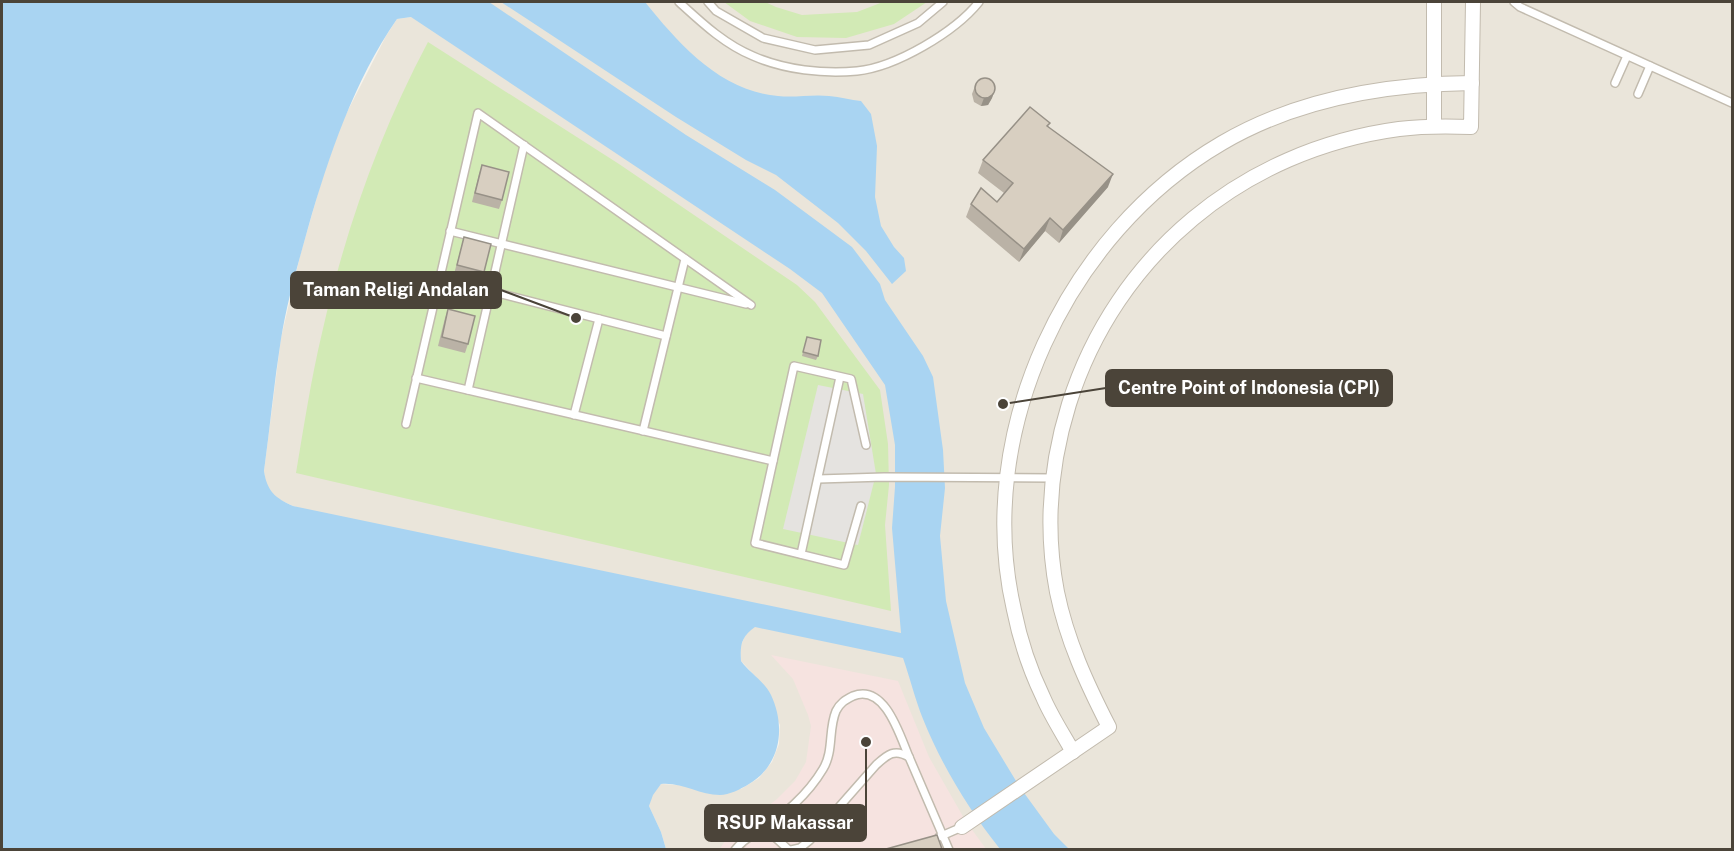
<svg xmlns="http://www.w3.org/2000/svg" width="1734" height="851" font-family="'Public Sans',sans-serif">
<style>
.residential{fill:#eae5da}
.medical{fill:#f6e3e0}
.green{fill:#d2eab5}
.parking{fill:#e5e3e0}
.water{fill:#a9d4f2;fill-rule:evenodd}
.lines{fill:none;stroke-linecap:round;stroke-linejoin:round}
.lane-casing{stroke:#c2bbae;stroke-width:10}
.street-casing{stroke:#c2bbae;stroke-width:16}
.lane{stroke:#fff;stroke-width:7}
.street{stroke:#fff;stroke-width:14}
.wall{fill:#bab2a6}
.shaded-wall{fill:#979187}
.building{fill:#d8cfc1;stroke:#979187;stroke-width:1.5}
.leader{fill:none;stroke:#4b4439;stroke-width:2}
.callout-dot{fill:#4b4439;stroke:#fff;stroke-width:2}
.callout{fill:#4b4439;stroke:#4b4439;stroke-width:2}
.callout-label{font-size:18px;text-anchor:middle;font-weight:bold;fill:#fff}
</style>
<rect width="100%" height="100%" fill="#f6f3ec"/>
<polygon class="residential" points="437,2 1732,2 1732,849 666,849 661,832 649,806 652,795 661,784 741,789 759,778 772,762 779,744 780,725 758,679 741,661 740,648 746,633 293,506 276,498 266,485 264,471 281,338 300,256 323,176 342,122 386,36 397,19 411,17"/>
<polygon class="medical" points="771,655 898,681 929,757 965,820 986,849 719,850 739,820 763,810 777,799 795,781 806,762 811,726 808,715 793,679"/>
<g class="green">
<polygon points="724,2 765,2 776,7 802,15 857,12 883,2 927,2 894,24 846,38 797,37 750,21"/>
<path d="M428,42L619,164L797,285L815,302L880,390L888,444L889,485L885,525L891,611L296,473C304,426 311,379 322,333C345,231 379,134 428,42Z"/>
</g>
<polygon class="parking" points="818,385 863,394 876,474 858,545 783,529"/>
<g class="water">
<path d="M2,2H489L686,135L775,190L852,247L880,284L885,300L923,356L933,377L943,450L945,488L940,536L946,601L965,683L984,728L1019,786L1054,834L1069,849H1000C969,810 942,766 923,719C915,699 910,678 903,658L755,627C741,637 740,645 741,661C750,673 765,682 771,695C786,727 781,765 749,784C741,789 729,795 720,795C699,795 682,782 661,784L653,795L649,806L661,832L666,849L2,850ZM411,17L790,269L822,293L885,385L895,445V487L892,528L901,633L293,506C275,498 267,491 264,471C270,427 274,383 281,339C287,302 298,264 308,228C329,155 354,81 397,19Z"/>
<path d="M501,2H645C679,44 720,91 778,96C795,98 812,94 829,96C840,97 851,100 861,101L871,114L877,146L875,197L881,226L894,247L904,258L906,271L892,284L866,251L838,223L776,175L746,160L676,117Z"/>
</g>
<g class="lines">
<defs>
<g id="lane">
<path d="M679,2C701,22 724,44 753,56C785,70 823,74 857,71C896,67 955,32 979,2"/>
<polyline points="708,2 716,11 763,38 815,50 869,45 918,23 943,2"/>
<polyline points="1514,2 1520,7 1732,103"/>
<polyline points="1615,83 1627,56"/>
<polyline points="1638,94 1650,66"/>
<polyline points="450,231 746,304"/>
<polyline points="439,278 666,336"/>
<polyline points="416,378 773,461"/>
<polyline points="468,390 524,145"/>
<polyline points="574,415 599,319"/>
<polyline points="406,424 478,113 751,305"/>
<polyline points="643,431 685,259"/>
<polyline points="818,479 884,477 1052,478"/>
<polyline points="861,506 844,565 755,543 794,366 851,379 866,445"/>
<polyline points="801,554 840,377"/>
<path d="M759,833C784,814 807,796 823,769C834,751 828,730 836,711C840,703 845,700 853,696C885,683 900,736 909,757"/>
<polyline points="939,837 962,827"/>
<path d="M735,850C744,839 759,827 774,837C779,840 784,846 789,850"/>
<path d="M791,850L800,848L810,840L876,765C887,755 894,748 909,757L949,850"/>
</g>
<g id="street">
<polyline points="1434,2 1434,126"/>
<path d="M1073,752C1063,734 1051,716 1043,697C1030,670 1020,640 1014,610C973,433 1066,234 1222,143C1297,99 1387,84 1472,83"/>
<path d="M962,827L1109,727C1087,684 1067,641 1057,592C1045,529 1050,465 1069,404C1116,255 1243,150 1399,129C1423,126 1447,126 1471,127L1473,2"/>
</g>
</defs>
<use href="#lane" class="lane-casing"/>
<use href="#street" class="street-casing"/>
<use href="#lane" class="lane"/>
<use href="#street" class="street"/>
</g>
<g class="wall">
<polygon points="975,86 995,89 992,98 988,105 981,106 974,102 972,94"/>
<polygon points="1048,126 1108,187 1059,243 1045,231 1019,262 966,217 971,204 997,202 1004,193 978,173 983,160"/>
<polygon points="482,165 502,200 499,209 472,202 479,174"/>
<polygon points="464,237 484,272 481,281 454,274"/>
<polygon points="448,309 468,344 465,353 438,346 445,318"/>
<polygon points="807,337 818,356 816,360 802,356"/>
</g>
<g class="shaded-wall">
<polygon points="995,89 992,98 988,105 981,106 984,98"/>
<polygon points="1113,174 1108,187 1059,243 1063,230"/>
<polygon points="1050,218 1045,231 1019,262 1024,249"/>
</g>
<g class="building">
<circle cx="985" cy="88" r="10"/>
<polygon points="1030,107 1050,123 1047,126 1113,174 1063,230 1050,218 1024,249 971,204 981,188 997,202 1013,183 983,160"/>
<polygon points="482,165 509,172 502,200 475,193"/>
<polygon points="464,237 491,244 484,272 457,265"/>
<polygon points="448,309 475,316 468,344 442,337"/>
<polygon points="807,337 821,340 818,356 803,352"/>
<polygon points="937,835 942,849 886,849"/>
</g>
<path class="leader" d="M576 318L501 290M1003 404L1106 388M866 742L866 823"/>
<g class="callout-dot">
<circle cx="576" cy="318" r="6"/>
<circle cx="1003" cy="404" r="6"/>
<circle cx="866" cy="742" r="6"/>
</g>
<g class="callout">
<rect x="291" y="272" width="210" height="36" rx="6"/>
<rect x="1106" y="370" width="286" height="36" rx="6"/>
<rect x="705" y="805" width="161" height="36" rx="6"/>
</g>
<g class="callout-label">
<text x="396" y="296">Taman Religi Andalan</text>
<text x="1249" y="394">Centre Point of Indonesia (CPI)</text>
<text x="785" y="829">RSUP Makassar</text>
</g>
<rect width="1734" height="851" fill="none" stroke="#4b4439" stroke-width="6"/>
</svg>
